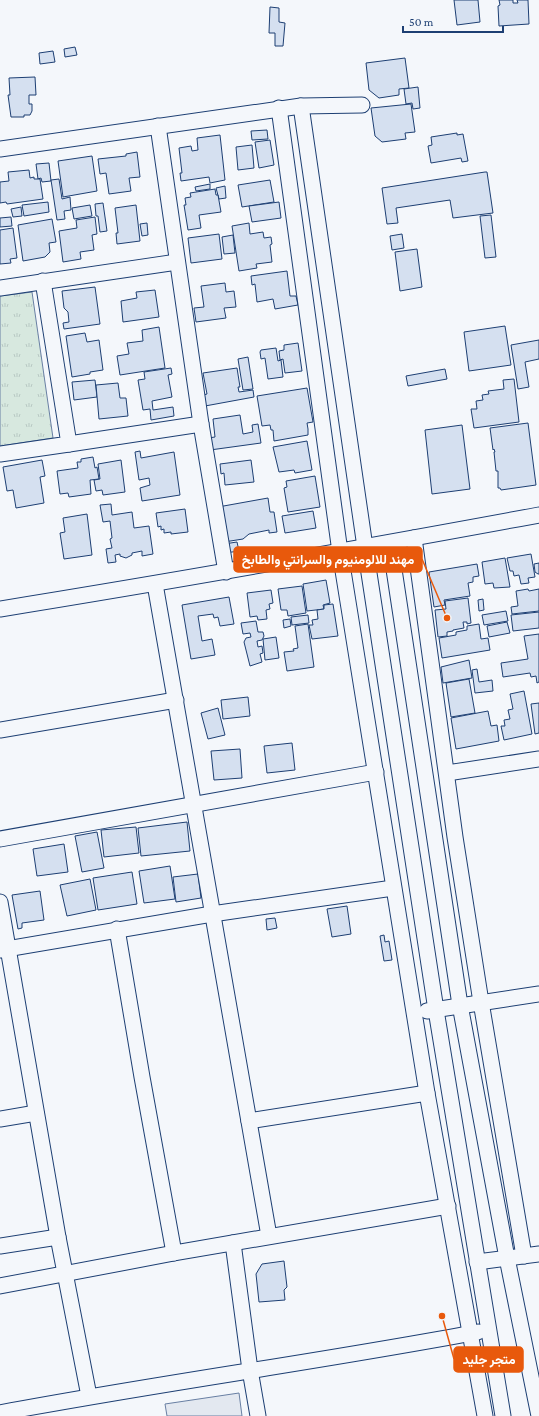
<svg xmlns="http://www.w3.org/2000/svg" width="539" height="1416" font-family="'Crimson Pro',Vazirmatn,serif">
<style>
.grass{fill:url(#grass-tufts);stroke:#687fa3}
.parking{fill:#e3e8f0;stroke:#687fa3}
.building{fill:#d5e0f0;stroke:#1d3f73}
.lines{fill:none;stroke-linecap:round;stroke-linejoin:round}
.minor-casing{stroke:#1d3f73;stroke-width:17}
.minor{stroke:#f4f7fb;stroke-width:15}
.leader{fill:none;stroke:#e8590c;stroke-width:1.5}
.callout-dot{fill:#e8590c;stroke:#f4f7fb;stroke-width:1.5}
.callout{fill:#e8590c;stroke:#e8590c;stroke-width:1.5}
.callout-label{font-size:13px;text-anchor:middle;font-weight:bold;fill:#fff}
</style>
<defs>
<pattern id="grass-tufts" width="24" height="20" patternUnits="userSpaceOnUse"><rect width="24" height="20" fill="#d7e8df"/><path d="M3 7l-1-3M5 7V3M7 7l1-3M15 17l-1-3M17 17v-4M19 17l1-3" fill="none" stroke="#b8c8c3"/></pattern>
</defs>
<rect width="100%" height="100%" fill="#f4f7fb"/>
<polygon class="grass" points="32,292 53,438 0,446 0,296"/>
<polygon class="parking" points="239,1393 242,1416 167,1416 165,1404"/>
<g class="building">
<polygon points="454,0 478,0 480,22 457,25"/>
<polygon points="499,0 513,0 513,3 518,3 517,0 528,0 529,24 499,26 498,6 500,5"/>
<polygon points="270,7 279,8 279,22 285,23 283,46 275,46 275,33 269,33"/>
<polygon points="75,47 77,55 65,57 64,49"/>
<polygon points="53,51 55,62 40,64 39,53"/>
<polygon points="405,58 409,88 399,89 399,95 379,98 369,90 366,63"/>
<polygon points="35,77 36,95 29,95 29,104 32,104 32,111 30,115 24,115 24,117 11,117 8,95 10,95 9,78"/>
<polygon points="418,87 420,108 413,109 412,103 406,104 404,89"/>
<polygon points="411,104 415,132 405,133 406,139 382,142 375,136 371,108"/>
<polygon points="267,130 268,139 252,140 251,131"/>
<polygon points="457,133 457,135 463,134 468,161 462,162 461,158 431,163 428,146 432,145 431,137"/>
<polygon points="220,135 225,180 210,183 209,177 181,181 180,173 182,173 179,148 191,146 192,151 198,150 197,138"/>
<polygon points="270,140 274,165 259,168 255,142"/>
<polygon points="252,145 254,168 238,170 236,147"/>
<polygon points="137,152 140,177 129,178 131,191 109,194 106,173 100,174 98,159 126,156 126,154"/>
<polygon points="92,156 97,191 63,197 58,161"/>
<polygon points="49,163 51,181 42,182 41,178 38,179 36,164"/>
<polygon points="29,170 30,178 34,177 34,179 40,179 43,199 7,204 6,202 0,203 0,182 9,181 8,172"/>
<polygon points="485,172 487,172 493,213 453,218 450,200 396,208 398,223 387,224 382,188"/>
<polygon points="59,179 62,199 70,197 71,210 64,211 65,219 57,220 51,180"/>
<polygon points="270,180 274,202 242,207 238,185"/>
<polygon points="210,184 210,189 196,191 195,187"/>
<polygon points="225,186 226,198 219,199 216,188"/>
<polygon points="215,189 216,195 218,195 221,212 199,215 201,228 188,230 184,205 186,205 185,198 191,197 190,193"/>
<polygon points="48,202 49,212 24,216 22,205"/>
<polygon points="279,202 281,218 252,222 249,206"/>
<polygon points="103,203 107,231 100,232 98,216 96,216 95,204"/>
<polygon points="90,205 92,216 74,219 72,208"/>
<polygon points="136,205 140,241 117,244 116,233 118,233 115,208"/>
<polygon points="21,207 22,216 13,217 11,209"/>
<polygon points="491,215 496,257 485,258 480,216"/>
<polygon points="11,217 12,226 0,227 0,218"/>
<polygon points="95,217 97,234 92,235 94,250 80,252 81,259 63,262 59,231 77,228 76,220"/>
<polygon points="52,219 56,242 49,243 50,252 45,257 23,261 18,225"/>
<polygon points="147,223 148,235 142,236 140,224"/>
<polygon points="249,223 250,234 263,232 264,238 271,237 272,244 270,245 272,262 256,264 257,268 239,271 232,226"/>
<polygon points="13,228 17,258 10,259 11,263 0,264 0,230"/>
<polygon points="219,234 222,259 191,263 188,238"/>
<polygon points="402,234 404,248 392,250 390,236"/>
<polygon points="233,235 235,253 224,254 222,237"/>
<polygon points="417,249 422,287 400,291 395,252"/>
<polygon points="287,271 290,296 296,296 298,305 275,309 273,299 257,302 255,284 252,285 251,276"/>
<polygon points="225,283 226,292 234,291 236,307 224,308 226,318 196,322 194,308 204,307 201,286"/>
<polygon points="95,287 100,324 64,329 63,323 69,322 68,312 64,308 62,291"/>
<polygon points="155,290 159,317 123,322 121,301 137,298 136,292"/>
<polygon points="505,326 511,365 469,371 464,332"/>
<polygon points="159,327 165,368 120,375 117,356 129,354 127,343 143,341 142,330"/>
<polygon points="85,333 87,342 99,340 103,370 90,372 90,374 72,377 66,336"/>
<polygon points="539,340 539,359 525,362 529,387 518,389 511,345"/>
<polygon points="298,343 302,371 285,373 283,359 280,360 279,351 284,350 284,345"/>
<polygon points="276,348 278,361 281,360 283,377 268,379 265,358 261,359 260,352 261,350"/>
<polygon points="248,357 253,389 243,390 238,359"/>
<polygon points="171,368 172,374 168,375 172,397 152,401 153,410 173,407 174,416 151,420 150,409 143,410 138,380 145,379 144,372"/>
<polygon points="237,368 240,387 238,387 239,392 253,390 254,397 205,406 203,395 207,394 203,373"/>
<polygon points="445,369 447,379 408,386 406,376"/>
<polygon points="514,379 519,422 474,428 471,409 477,409 476,401 483,400 482,395 489,394 488,391 504,389 503,380"/>
<polygon points="95,380 97,397 74,400 72,382"/>
<polygon points="118,383 120,398 126,398 128,416 99,419 96,385"/>
<polygon points="307,388 313,422 307,423 308,429 308,435 274,441 273,430 271,430 270,425 262,426 257,396"/>
<polygon points="240,415 243,434 253,432 252,425 258,424 261,443 210,450 208,438 215,437 213,419"/>
<polygon points="528,423 536,485 501,490 500,488 498,488 498,471 496,471 494,452 495,452 494,449 493,450 490,428"/>
<polygon points="462,425 470,489 432,494 425,430"/>
<polygon points="307,441 312,470 295,473 294,470 279,472 273,447"/>
<polygon points="140,451 141,458 174,452 180,495 142,501 140,488 150,485 149,478 139,480 135,452"/>
<polygon points="93,457 95,468 97,467 99,479 90,480 91,494 69,497 68,493 60,494 57,471 78,468 77,462 81,462 81,459"/>
<polygon points="42,460 45,476 40,477 44,503 16,508 13,490 7,491 3,467"/>
<polygon points="121,460 125,492 103,495 102,490 96,491 94,480 100,479 98,464"/>
<polygon points="251,460 254,482 225,485 224,473 221,474 220,464"/>
<polygon points="315,476 320,507 288,512 284,488 287,487 286,481"/>
<polygon points="268,498 270,512 274,512 277,532 269,533 269,530 249,534 243,539 224,542 218,507"/>
<polygon points="111,504 112,515 132,512 134,528 149,526 153,554 142,556 142,551 132,553 132,555 126,558 120,556 120,554 115,555 116,562 108,563 106,549 112,548 110,539 112,538 110,521 103,522 100,505"/>
<polygon points="185,509 188,532 171,534 171,532 164,533 164,529 161,530 161,526 158,527 156,513"/>
<polygon points="313,511 316,528 285,533 282,516"/>
<polygon points="87,514 92,555 64,559 60,533 65,532 63,518"/>
<polygon points="237,542 239,551 225,553 224,544"/>
<polygon points="531,554 535,577 528,578 529,583 521,584 519,575 514,576 513,571 510,571 507,558"/>
<polygon points="505,558 510,587 494,588 493,583 485,584 482,562"/>
<polygon points="539,563 539,574 538,574 535,572 534,564"/>
<polygon points="477,564 479,576 473,577 473,582 468,583 470,596 444,600 445,605 434,607 429,572"/>
<polygon points="326,580 330,603 323,605 324,609 307,611 303,584"/>
<polygon points="302,586 306,613 288,616 287,610 281,610 278,589"/>
<polygon points="528,589 529,591 539,589 539,611 512,614 511,607 518,606 516,591"/>
<polygon points="271,590 273,603 269,604 270,609 266,610 267,619 258,620 257,616 250,617 247,593"/>
<polygon points="229,597 234,624 220,626 218,617 214,618 213,614 198,616 202,641 212,639 215,655 191,659 182,605"/>
<polygon points="468,598 471,623 467,624 467,622 463,622 464,628 453,630 453,631 447,632 447,636 438,637 435,610 446,609 445,601"/>
<polygon points="483,599 484,610 479,611 478,600"/>
<polygon points="333,604 338,636 312,639 309,625 313,625 312,620 318,619 317,610 324,609 324,605"/>
<polygon points="506,611 508,621 484,625 482,615"/>
<polygon points="539,612 539,628 513,631 511,615"/>
<polygon points="308,615 309,623 292,625 291,617"/>
<polygon points="290,619 291,626 284,628 283,620"/>
<polygon points="256,621 258,632 263,632 264,636 262,640 257,641 258,647 262,646 263,653 260,654 262,662 250,666 244,642 246,638 251,637 250,633 243,634 241,623"/>
<polygon points="507,622 510,633 489,637 487,626"/>
<polygon points="308,624 314,667 287,671 284,652 294,651 293,649 298,648 295,626"/>
<polygon points="479,624 481,639 488,638 490,650 442,658 439,638 456,635 456,632 467,630 467,626"/>
<polygon points="539,634 539,682 537,683 536,676 531,677 530,673 503,677 501,663 528,659 524,636"/>
<polygon points="276,637 279,658 265,660 263,639"/>
<polygon points="469,660 472,678 443,683 441,667"/>
<polygon points="477,669 479,682 492,680 493,691 475,693 472,670"/>
<polygon points="469,679 475,713 451,717 446,683"/>
<polygon points="524,691 532,734 504,740 501,726 505,726 504,720 510,719 508,710 513,709 510,694"/>
<polygon points="248,697 250,716 223,719 221,700"/>
<polygon points="539,703 539,733 535,734 531,704"/>
<polygon points="218,708 225,735 208,739 201,713"/>
<polygon points="488,711 491,726 497,725 499,741 456,749 451,718"/>
<polygon points="292,743 295,770 267,773 264,746"/>
<polygon points="240,749 242,778 214,780 211,751"/>
<polygon points="187,822 190,851 141,856 138,828"/>
<polygon points="136,827 139,853 104,857 101,830"/>
<polygon points="97,832 104,868 82,872 75,836"/>
<polygon points="64,844 68,872 37,876 33,849"/>
<polygon points="170,866 175,899 144,903 139,871"/>
<polygon points="132,872 137,904 98,910 93,878"/>
<polygon points="198,874 201,898 176,902 173,877"/>
<polygon points="90,879 96,910 67,916 60,885"/>
<polygon points="40,891 44,920 22,923 22,928 18,929 12,895"/>
<polygon points="347,906 351,934 332,937 327,909"/>
<polygon points="275,918 277,928 267,930 266,919"/>
<polygon points="384,935 385,942 389,941 392,960 384,961 380,936"/>
<polygon points="284,1261 287,1287 284,1290 285,1300 259,1302 256,1274 262,1264"/>
</g>
<g class="lines">
<defs>
<g id="minor">
<polyline points="301,106 365,547 436,1010 503,1416"/>
<polyline points="279,108 340,552 427,1093 485,1416"/>
<polyline points="158,126 201,424 226,572"/>
<polyline points="0,149 301,106 362,105"/>
<polyline points="0,288 177,262"/>
<polyline points="69,444 201,424"/>
<polyline points="0,454 69,444 43,281"/>
<polyline points="414,538 455,837 481,1002 524,1256"/>
<polyline points="390,543 460,1005 507,1258 539,1416"/>
<polyline points="155,584 269,1236"/>
<path d="M0,609C180,580 360,548 539,515"/>
<polyline points="0,730 176,700"/>
<polyline points="447,773 539,759"/>
<polyline points="0,839 376,772"/>
<polyline points="0,902 58,1237 89,1396"/>
<polyline points="117,929 142,1077 174,1253"/>
<polyline points="0,950 212,914 393,888"/>
<polyline points="427,1011 539,994"/>
<polyline points="0,1119 36,1113"/>
<polyline points="249,1121 427,1093"/>
<polyline points="233,1243 250,1370 258,1416"/>
<polyline points="0,1246 58,1237"/>
<polyline points="477,1262 539,1254"/>
<polyline points="0,1286 174,1253 448,1206"/>
<path d="M0,1413C159,1383 319,1362 478,1332"/>
</g>
</defs>
<use href="#minor" class="minor-casing"/>
<use href="#minor" class="minor"/>
</g>
<path class="leader" d="M447 618L422 559M442 1316L454 1359"/>
<g class="callout-dot">
<circle cx="447" cy="618" r="4"/>
<circle cx="442" cy="1316" r="4"/>
</g>
<g class="callout">
<rect x="234" y="547" width="188" height="25" rx="4"/>
<rect x="454" y="1347" width="69" height="25" rx="4"/>
</g>
<g class="callout-label">
<text x="328" y="564">مهند للالومنيوم والسرانتي والطابخ</text>
<text x="489" y="1364">متجر جليد</text>
</g>
<path d="M403 26v6h100v-6" fill="none" stroke="#1d3f73" stroke-width="2"/>
<text x="409" y="26" font-size="12" fill="#1d3f73" stroke="#f4f7fb" stroke-width="3" paint-order="stroke">50 m</text>
</svg>
